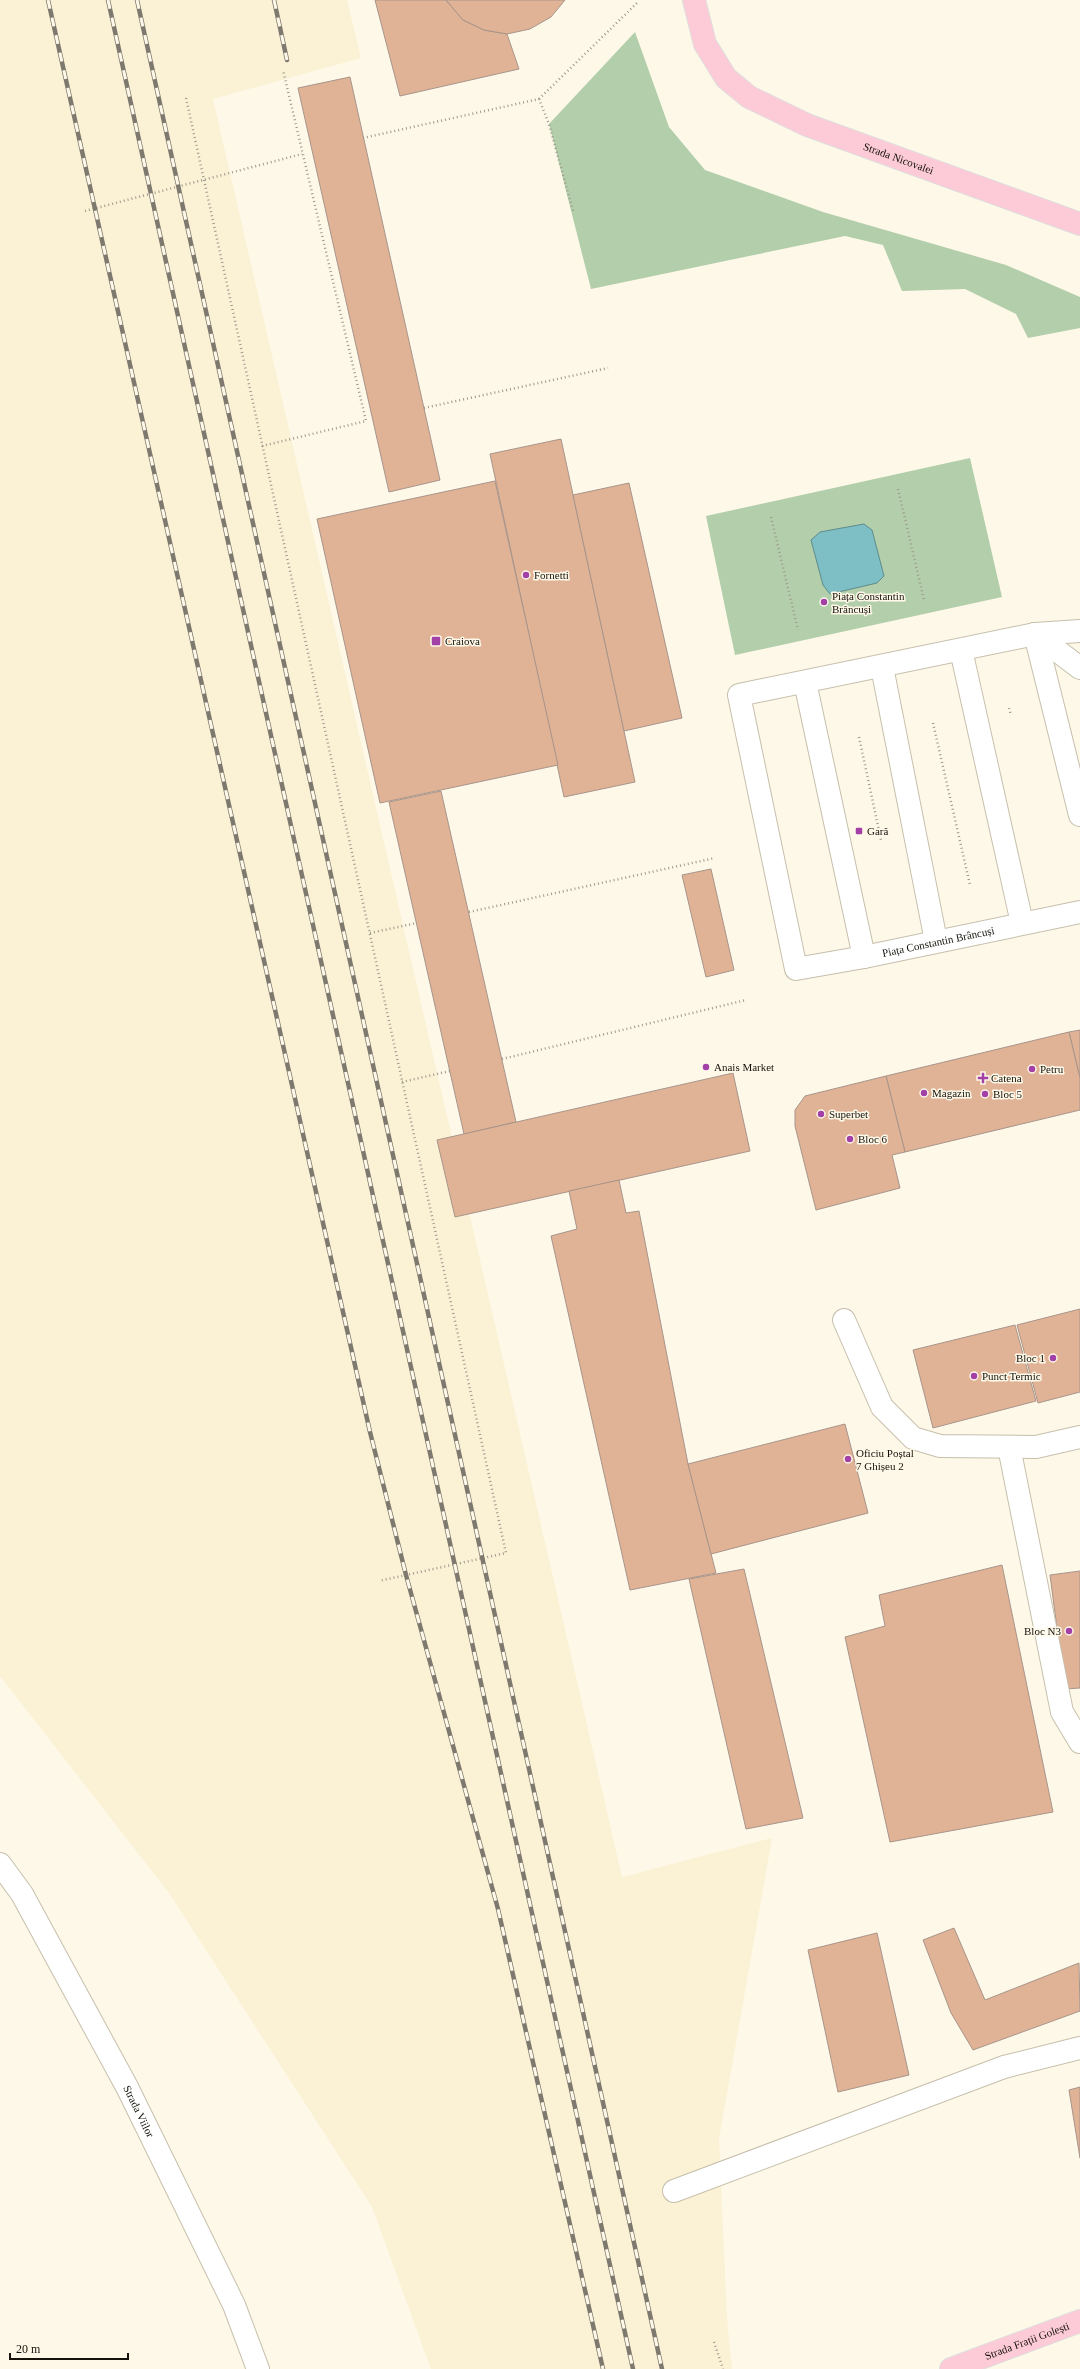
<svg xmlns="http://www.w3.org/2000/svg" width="1080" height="2369" font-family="Georgia,serif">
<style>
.built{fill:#fbf1d5}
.green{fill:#b2ceaa}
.water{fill:#7dbfc4;stroke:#5e8b8c}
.building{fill:#e0b296;stroke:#a8958a}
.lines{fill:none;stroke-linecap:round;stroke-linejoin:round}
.lane-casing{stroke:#c6bfac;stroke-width:24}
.street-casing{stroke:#c6bfac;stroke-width:24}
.primary-casing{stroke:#dededd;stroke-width:24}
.path{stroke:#9e9a8d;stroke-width:2.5;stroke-dasharray:1 3;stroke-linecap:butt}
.lane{stroke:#fff;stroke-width:22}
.street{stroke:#fff;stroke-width:22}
.primary{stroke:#fdcbd7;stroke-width:22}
.rail-casing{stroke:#7d796e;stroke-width:4.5}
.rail{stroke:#fef8e8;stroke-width:3;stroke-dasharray:9;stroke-linecap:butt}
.poi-dot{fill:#a240a7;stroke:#fef8e8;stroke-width:1.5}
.labels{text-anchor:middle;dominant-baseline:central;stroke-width:3;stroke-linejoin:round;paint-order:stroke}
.street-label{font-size:11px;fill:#14120b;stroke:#fef8e8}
.poi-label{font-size:11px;fill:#14120b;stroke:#fef8e8;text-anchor:start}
</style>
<rect width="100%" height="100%" fill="#fef8e8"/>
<polygon class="built" points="0,0 347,0 361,58 213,99 622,1877 772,1838 719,2139 727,2318 732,2369 431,2369 372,2207 169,1893 0,1676"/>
<g class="green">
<polygon points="635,32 669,127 705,170 823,212 1006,265 1080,297 1080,328 1028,338 1016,314 965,289 902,291 883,245 845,236 591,289 549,124"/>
<polygon points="970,458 1002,597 735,655 706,516"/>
</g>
<polygon class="water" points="864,524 872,530 884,576 877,583 830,594 823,585 811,540 820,532"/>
<g class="building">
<polygon points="375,0 446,0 463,20 484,30 507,34 519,69 400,96"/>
<polygon points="446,0 565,0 551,17 530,29 507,34 484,30 463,20"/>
<polygon points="350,77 440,480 389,492 298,88"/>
<polygon points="561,439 635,782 564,797 490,454"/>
<polygon points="495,481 558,765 380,803 317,519"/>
<polygon points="629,483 682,718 624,731 573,495"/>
<polygon points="441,791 516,1122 464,1134 389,802"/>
<polygon points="711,869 734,970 706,977 682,875"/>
<polygon points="1080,1030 1080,1078 1069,1032"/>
<polygon points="1069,1032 1080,1078 1080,1110 905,1152 886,1076"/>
<polygon points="733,1073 750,1151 455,1217 437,1140"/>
<polygon points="886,1076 905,1152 892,1155 900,1188 816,1210 795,1126 795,1110 805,1096"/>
<polygon points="619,1180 626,1213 639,1211 688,1464 716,1573 630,1590 551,1236 577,1229 569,1191"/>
<polygon points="1080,1309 1080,1392 1038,1403 1017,1325"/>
<polygon points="1015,1325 1036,1401 933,1428 913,1350"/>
<polygon points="845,1424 868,1513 711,1554 688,1464"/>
<polygon points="1002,1565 1053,1812 890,1842 845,1637 885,1626 879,1595"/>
<polygon points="744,1569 803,1818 746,1829 689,1579"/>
<polygon points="1080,1571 1080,1688 1065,1689 1050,1575"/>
<polygon points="954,1928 985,2000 1079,1963 1080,2011 973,2050 951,2013 923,1940"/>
<polygon points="877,1933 909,2075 838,2092 808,1950"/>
<polygon points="1080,2087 1080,2158 1069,2090"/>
</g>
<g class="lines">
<defs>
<g id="lane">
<polyline points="1009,1447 1062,1712 1080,1742"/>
<polyline points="674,2191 1004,2067 1080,2048"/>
</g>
<g id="street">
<path id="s1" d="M1080,631L1035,634L739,695L796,969L864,957L1080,912"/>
<polyline points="1035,634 1080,815"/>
<polyline points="1035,634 1080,668"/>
<polyline points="961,650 1022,923"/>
<polyline points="882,667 936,941"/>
<polyline points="805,682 864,957"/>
<polyline points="844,1320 882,1407 913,1438 940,1446 1036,1447 1080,1437"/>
<path id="s2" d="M0,1864L22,1894L127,2087L234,2305L258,2369"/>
</g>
<g id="primary">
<path id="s3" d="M694,0L705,44L726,78L749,97L807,125L1080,224"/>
<path id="s4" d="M951,2369L1080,2321"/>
</g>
</defs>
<use href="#lane" class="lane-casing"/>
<use href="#street" class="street-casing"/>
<use href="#primary" class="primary-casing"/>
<g class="path">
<polyline points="186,98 506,1553 379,1581"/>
<polyline points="539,99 638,2"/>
<polyline points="363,138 539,99 549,124 573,211"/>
<polyline points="85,211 302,154"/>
<polyline points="424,408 608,368"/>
<polyline points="262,446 366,421 283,70"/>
<polyline points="898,489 924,600"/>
<polyline points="771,517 798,630"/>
<polyline points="1009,708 1011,715"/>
<polyline points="933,723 970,885"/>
<polyline points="859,737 881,840"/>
<polyline points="469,912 715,858"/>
<polyline points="370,933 417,923"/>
<polyline points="502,1059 746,1000"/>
<polyline points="402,1082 450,1071"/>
<polyline points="714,2342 723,2369"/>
</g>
<use href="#lane" class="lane"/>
<use href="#street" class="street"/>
<use href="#primary" class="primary"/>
<defs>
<g id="rail">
<polyline points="48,0 370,1432 406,1575 498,1909 603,2369"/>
<polyline points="108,0 633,2369"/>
<polyline points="137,0 662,2369"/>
<polyline points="274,0 287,60"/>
</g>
</defs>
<use href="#rail" class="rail-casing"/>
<use href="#rail" class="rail"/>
</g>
<g class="poi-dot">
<circle cx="526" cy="575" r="4"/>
<circle cx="824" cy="602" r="4"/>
<rect x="431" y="636" width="10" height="10" rx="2"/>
<rect x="855" y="827" width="8" height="8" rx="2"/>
<circle cx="706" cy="1067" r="4"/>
<circle cx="1032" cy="1069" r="4"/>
<path d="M981 1072h4v4h4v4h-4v4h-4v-4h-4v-4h4z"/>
<circle cx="924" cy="1093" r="4"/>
<circle cx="985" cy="1094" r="4"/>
<circle cx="821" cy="1114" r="4"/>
<circle cx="850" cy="1139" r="4"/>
<circle cx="1053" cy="1358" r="4"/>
<circle cx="974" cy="1376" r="4"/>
<circle cx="848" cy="1459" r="4"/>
<circle cx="1069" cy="1631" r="4"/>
</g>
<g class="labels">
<g class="street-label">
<text stroke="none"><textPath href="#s3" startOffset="277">Strada Nicovalei</textPath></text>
<text stroke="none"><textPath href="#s1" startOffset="772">Piața Constantin Brâncuși</textPath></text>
<text stroke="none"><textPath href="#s2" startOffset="284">Strada Viilor</textPath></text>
<text stroke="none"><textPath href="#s4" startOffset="81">Strada Frații Golești</textPath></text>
</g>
<g class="poi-label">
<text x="534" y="575">Fornetti</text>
<text x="832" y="596">Piața Constantin<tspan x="832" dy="13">Brâncuși</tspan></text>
<text x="445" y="641">Craiova</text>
<text x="867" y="831">Gară</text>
<text x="714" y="1067">Anais Market</text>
<text x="1040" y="1069">Petru</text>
<text x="991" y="1078">Catena</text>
<text x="932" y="1093">Magazin</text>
<text x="993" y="1094">Bloc 5</text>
<text x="829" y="1114">Superbet</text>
<text x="858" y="1139">Bloc 6</text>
<text x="1045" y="1358" text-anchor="end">Bloc 1</text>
<text x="982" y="1376">Punct Termic</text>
<text x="856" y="1453">Oficiu Poștal<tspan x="856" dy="13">7 Ghișeu 2</tspan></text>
<text x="1061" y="1631" text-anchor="end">Bloc N3</text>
</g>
</g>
<path d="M10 2353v6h118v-6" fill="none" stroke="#14120b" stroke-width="2"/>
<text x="16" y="2353" font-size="12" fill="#14120b" stroke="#fef8e8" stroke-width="3" paint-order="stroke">20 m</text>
</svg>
